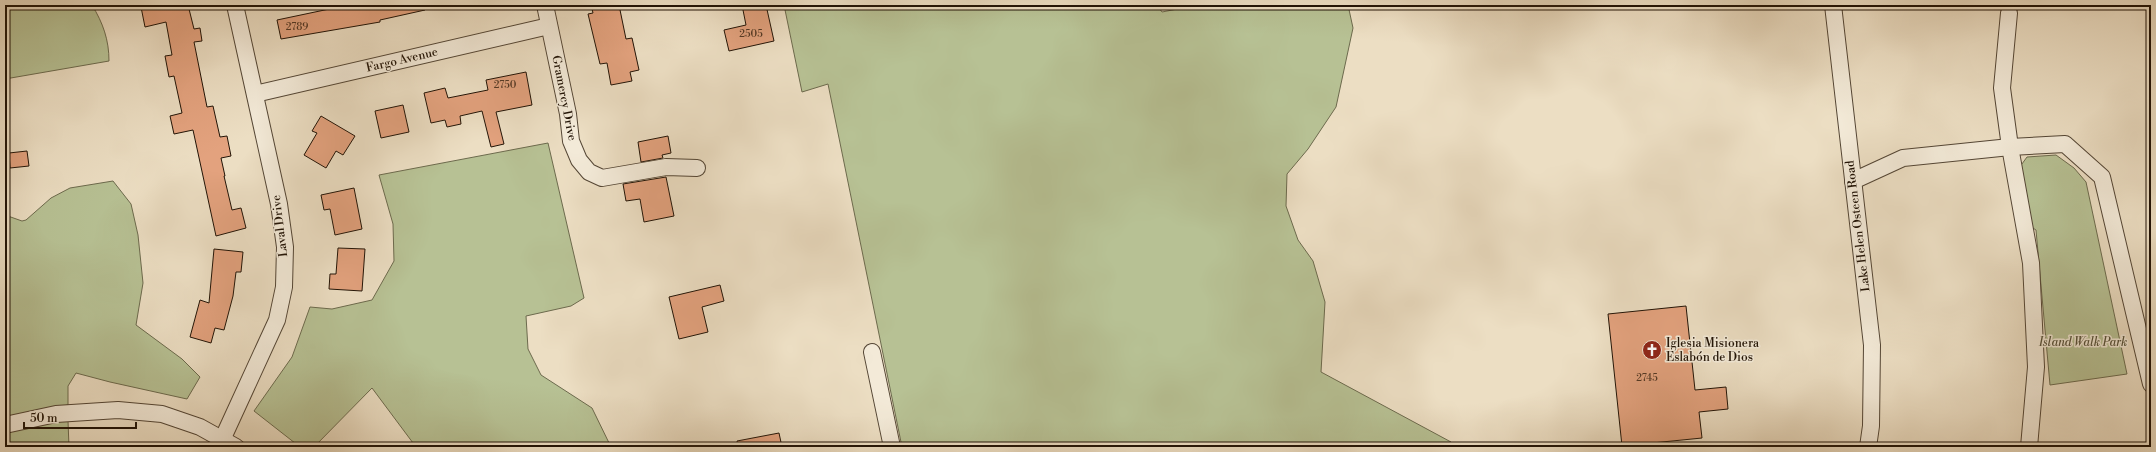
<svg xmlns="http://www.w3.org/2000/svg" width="2156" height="452" font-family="'Libre Bodoni',serif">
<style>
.green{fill:#b7c194;stroke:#6c6a4d}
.building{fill:#e3a27e;stroke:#211306}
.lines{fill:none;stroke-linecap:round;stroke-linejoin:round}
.minor-casing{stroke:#544635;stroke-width:18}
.minor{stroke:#f3ead8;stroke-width:16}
.labels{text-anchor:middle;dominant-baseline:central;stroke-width:3;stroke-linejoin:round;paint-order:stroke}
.number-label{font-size:10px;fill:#523724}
.street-label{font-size:12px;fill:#211306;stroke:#f3ead8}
.park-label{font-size:12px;font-style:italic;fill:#565038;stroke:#f3ead8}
.poi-label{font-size:12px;fill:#211306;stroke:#f3ead8;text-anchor:start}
</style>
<rect width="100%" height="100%" fill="#ecdec3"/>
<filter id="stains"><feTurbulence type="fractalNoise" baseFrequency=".005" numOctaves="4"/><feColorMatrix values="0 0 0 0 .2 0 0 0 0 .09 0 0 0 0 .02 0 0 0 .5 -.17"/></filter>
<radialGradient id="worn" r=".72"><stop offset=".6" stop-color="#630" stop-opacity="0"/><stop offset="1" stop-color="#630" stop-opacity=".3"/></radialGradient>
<g class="green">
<path d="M5,5H92C103,23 109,40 109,61L5,79Z"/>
<polygon points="784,5 1157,5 1162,12 1198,5 1348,5 1353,28 1336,107 1308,149 1287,174 1286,206 1298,240 1313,261 1325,302 1321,372 1451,442 1449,447 902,447 828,84 802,92"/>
<polygon points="548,143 584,298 571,306 526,316 528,349 541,375 592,408 611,447 416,447 372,388 314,447 300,447 254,411 292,357 310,307 332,309 372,300 394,261 393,224 379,175"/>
<polygon points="2056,155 2074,168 2086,182 2127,374 2050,385 2036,230 2025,223 2019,168 2027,157"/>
<polygon points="113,181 131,204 138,235 143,283 136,325 182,359 200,377 187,399 110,382 76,373 68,386 68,405 5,417 5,215 22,221 26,220 51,198 70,188"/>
<polygon points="57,421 68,421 69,447 5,447 5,433"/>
</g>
<g class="building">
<polygon points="150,5 188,5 194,29 200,28 202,41 194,42 207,107 213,106 220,137 227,136 231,156 221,158 225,176 224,176 232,210 241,208 246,228 216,236 193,130 174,134 170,116 182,113 174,76 169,77 165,56 172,55 166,22 145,27 141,7"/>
<polygon points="334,5 424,5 425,10 380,20 380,22 281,39 277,20 334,8"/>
<polygon points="591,5 619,5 626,39 632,38 639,70 630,72 632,81 611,85 607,63 600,64 588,14 593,13"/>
<polygon points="742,5 766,5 774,41 729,51 724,30 746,25"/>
<polygon points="526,72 532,105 496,112 504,144 491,147 482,111 460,116 461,124 447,127 445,120 431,123 424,93 445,88 448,98 488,90 486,80"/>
<polygon points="403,105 409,132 381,138 375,111"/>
<polygon points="321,116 355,136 343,155 336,151 326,168 304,155 317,133 312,131"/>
<polygon points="668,136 671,153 662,155 663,158 641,162 638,142"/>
<polygon points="27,151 29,166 10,168 9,153"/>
<polygon points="666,177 674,216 644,222 640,199 626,201 623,184"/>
<polygon points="354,188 362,229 335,235 330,209 324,210 321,195"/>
<polygon points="338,248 365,249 362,291 329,289 330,274 336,274"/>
<polygon points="214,249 243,252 241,272 236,272 233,296 224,330 215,328 211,343 190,337 200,300 209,303"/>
<polygon points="720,285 724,301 702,307 708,332 679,339 669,297"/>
<polygon points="1686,306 1695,390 1726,387 1728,409 1699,412 1702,438 1622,446 1608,314"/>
<polygon points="779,433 782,447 738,447 737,441"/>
</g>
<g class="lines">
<defs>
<g id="minor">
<polyline points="545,5 568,114 571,141 579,160 589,172 602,178 666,167 697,168"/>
<polyline points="1833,5 1872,345 1871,426 1868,447"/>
<polyline points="2009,13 2002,88 2010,147 2031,263 2036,367 2029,447"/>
<polyline points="255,94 549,26"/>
<polyline points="1853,181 1903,158 2010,147 2065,144 2102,177 2151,384"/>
<polyline points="872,352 892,447"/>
<polyline points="5,425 56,414 118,410 162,414 200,427 236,447"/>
<polyline points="222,440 277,320 284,287 285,247 279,204 235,5"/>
</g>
</defs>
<use href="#minor" class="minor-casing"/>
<use href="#minor" class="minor"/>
</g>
<defs>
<symbol id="church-disc" viewBox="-11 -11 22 22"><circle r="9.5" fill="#8f2418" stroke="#f3ead8"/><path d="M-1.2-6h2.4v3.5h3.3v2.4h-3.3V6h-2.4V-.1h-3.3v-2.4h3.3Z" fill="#fff"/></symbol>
</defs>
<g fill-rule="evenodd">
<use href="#church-disc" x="1641" y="339" width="22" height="22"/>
</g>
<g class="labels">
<g class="number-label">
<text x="297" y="27">2789</text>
<text x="751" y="34">2505</text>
<text x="505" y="85">2750</text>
<text x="1647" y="378">2745</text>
</g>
<g class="street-label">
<text transform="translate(402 60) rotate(-13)">Fargo Avenue</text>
<text transform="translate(564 98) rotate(79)">Gramercy Drive</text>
<text transform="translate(280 226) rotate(-97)">Laval Drive</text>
<text transform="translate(1858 226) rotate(-97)">Lake Helen Osteen Road</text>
</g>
<g class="park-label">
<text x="2083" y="342">Island Walk Park</text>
</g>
<g class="poi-label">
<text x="1666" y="343">Iglesia Misionera<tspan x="1666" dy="14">Eslabón de Dios</tspan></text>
</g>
</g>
<rect width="2156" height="452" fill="none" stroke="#ecdec3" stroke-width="20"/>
<rect x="6" y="6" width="2144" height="440" fill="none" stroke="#211306" stroke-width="2"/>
<rect x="10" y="10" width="2136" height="432" fill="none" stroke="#211306"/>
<path d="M24 422v6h112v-6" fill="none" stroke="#211306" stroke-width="2"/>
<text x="30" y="422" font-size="12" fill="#211306" stroke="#f3ead8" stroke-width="3" paint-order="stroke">50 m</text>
<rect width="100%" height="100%" filter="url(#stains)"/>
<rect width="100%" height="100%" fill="url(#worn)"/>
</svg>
